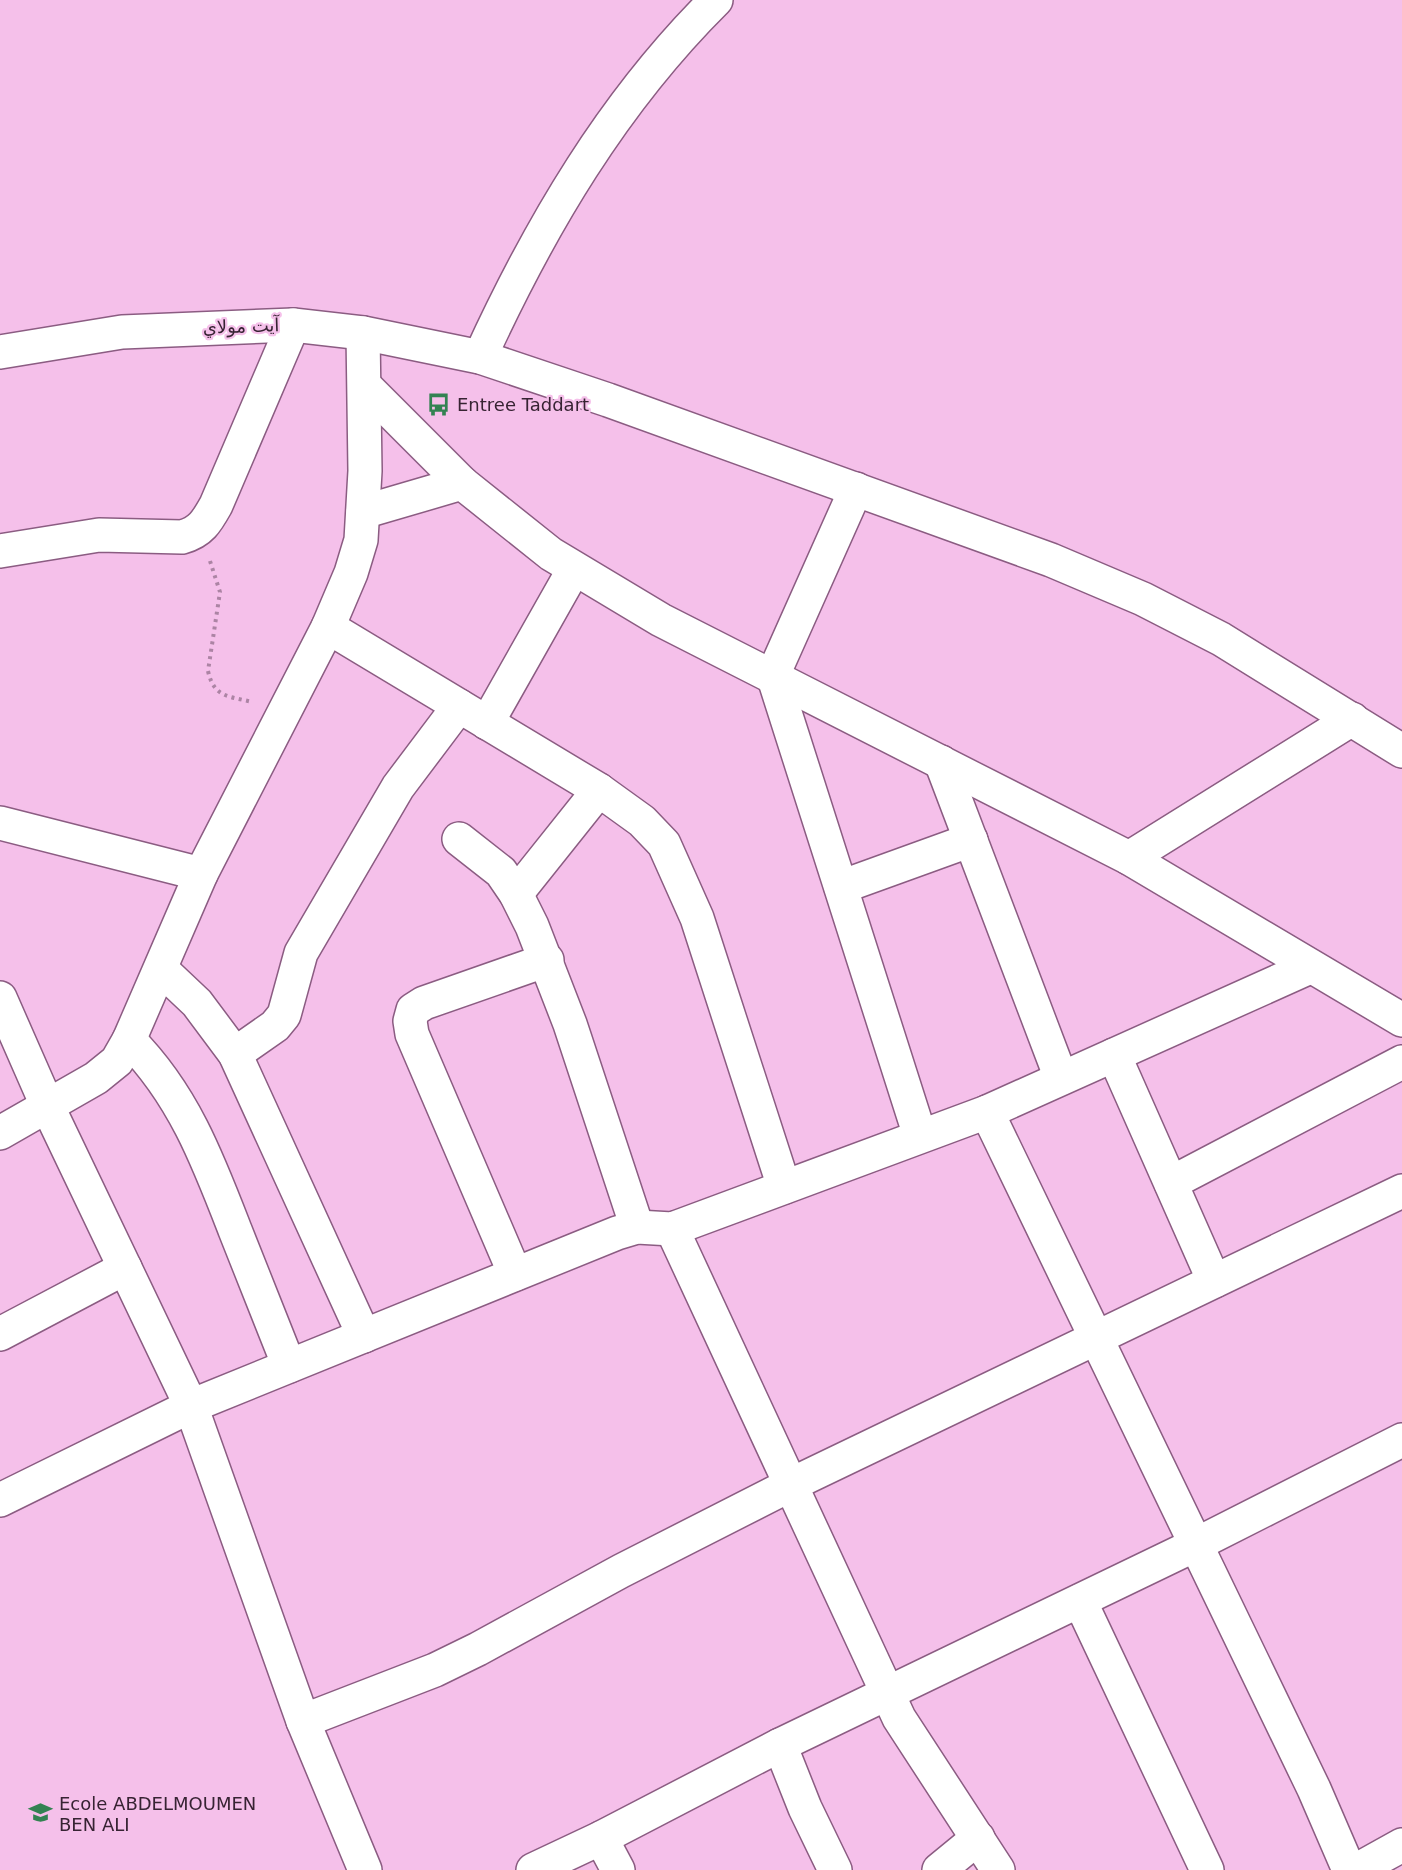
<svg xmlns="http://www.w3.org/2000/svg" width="1402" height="1870" font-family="'DejaVu Sans',Vazirmatn,sans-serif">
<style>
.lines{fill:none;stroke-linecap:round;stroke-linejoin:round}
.minor-casing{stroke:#8b5c82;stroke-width:36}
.path{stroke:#ac84a4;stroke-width:4;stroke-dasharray:3 4.5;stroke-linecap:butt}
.minor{stroke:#fff;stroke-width:33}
.labels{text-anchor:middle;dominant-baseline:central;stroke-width:4.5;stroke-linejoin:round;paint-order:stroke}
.street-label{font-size:18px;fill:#372333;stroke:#f5c0ea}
.poi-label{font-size:18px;fill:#372333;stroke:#f5c0ea;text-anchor:start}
</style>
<rect width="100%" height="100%" fill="#f5c0ea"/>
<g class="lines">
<defs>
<g id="minor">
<polyline points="0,352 122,332 293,325 363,333 480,357 608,400 1051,560 1143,599 1221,639 1402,751"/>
<path d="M480,357C540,226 613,102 716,0"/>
<polyline points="365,386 462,483"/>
<polyline points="856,489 773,675 920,1136"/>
<polyline points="363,512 462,483 551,554 661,620 1129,858 1402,1020"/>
<path d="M0,551L99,535L182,537C201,532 207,521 216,505L293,325"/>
<polyline points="328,627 599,790 642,821 664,844 697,918 784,1187"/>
<polyline points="487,723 574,569"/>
<polyline points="941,762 1061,1078"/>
<polyline points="0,823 201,874"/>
<polyline points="459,839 501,872 516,894 532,926 570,1024 637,1227"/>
<polyline points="1129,858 1352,719"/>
<polyline points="841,887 971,840"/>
<polyline points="516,894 599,790"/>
<polyline points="161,969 197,1003 235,1054 364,1336"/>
<polyline points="0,998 47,1105 191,1406 303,1721 365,1870"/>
<path d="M129,1040C183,1094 208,1160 235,1230C253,1275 271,1321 289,1366"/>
<polyline points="235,1054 275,1026 284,1015 301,953 398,787 459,706"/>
<polyline points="1114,1055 1214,1281"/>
<polyline points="987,1112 1314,1789 1349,1870"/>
<polyline points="0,1133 96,1078 117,1061 129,1040 201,874 328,627 351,573 361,540 365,471 363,333"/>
<polyline points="1171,1183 1402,1062"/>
<polyline points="672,1229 899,1718 998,1870"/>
<polyline points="515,1274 412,1034 410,1021 413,1010 424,1003 547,960"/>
<polyline points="0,1334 125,1268"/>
<polyline points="0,1500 191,1406 617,1233 637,1227 672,1229 987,1112 1310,967"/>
<polyline points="1080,1601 1207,1870"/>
<polyline points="303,1721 435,1670 478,1649 621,1571 790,1485 1402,1191"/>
<polyline points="780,1745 805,1808 835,1870"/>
<polyline points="601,1838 618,1870"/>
<polyline points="533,1870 601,1838 780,1745 1195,1545 1402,1440"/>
<polyline points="939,1870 978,1838"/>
<polyline points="1357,1870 1402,1845"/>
</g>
</defs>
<use href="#minor" class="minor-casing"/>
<path class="path" d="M210,561L220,592L208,671C214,698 229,696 252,702"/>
<use href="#minor" class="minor"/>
</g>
<defs>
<symbol id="bus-bare" viewBox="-9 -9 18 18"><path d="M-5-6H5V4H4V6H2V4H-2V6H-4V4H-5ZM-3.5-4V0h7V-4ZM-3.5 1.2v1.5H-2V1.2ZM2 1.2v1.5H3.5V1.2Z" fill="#338252" stroke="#f5c0ea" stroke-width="2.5" paint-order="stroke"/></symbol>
<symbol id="school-bare" viewBox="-9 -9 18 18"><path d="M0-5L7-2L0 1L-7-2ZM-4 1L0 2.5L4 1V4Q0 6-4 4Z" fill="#338252" stroke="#f5c0ea" stroke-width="2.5" paint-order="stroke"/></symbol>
</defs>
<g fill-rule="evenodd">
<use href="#bus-bare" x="422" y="388" width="33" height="33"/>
<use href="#school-bare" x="24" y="1796" width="33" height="33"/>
</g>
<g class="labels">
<g class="street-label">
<text transform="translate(241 326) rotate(-2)">آيت مولاي</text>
</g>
<g class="poi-label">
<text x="457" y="404">Entree Taddart</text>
<text x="59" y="1803">Ecole ABDELMOUMEN<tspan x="59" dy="21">BEN ALI</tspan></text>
</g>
</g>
</svg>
